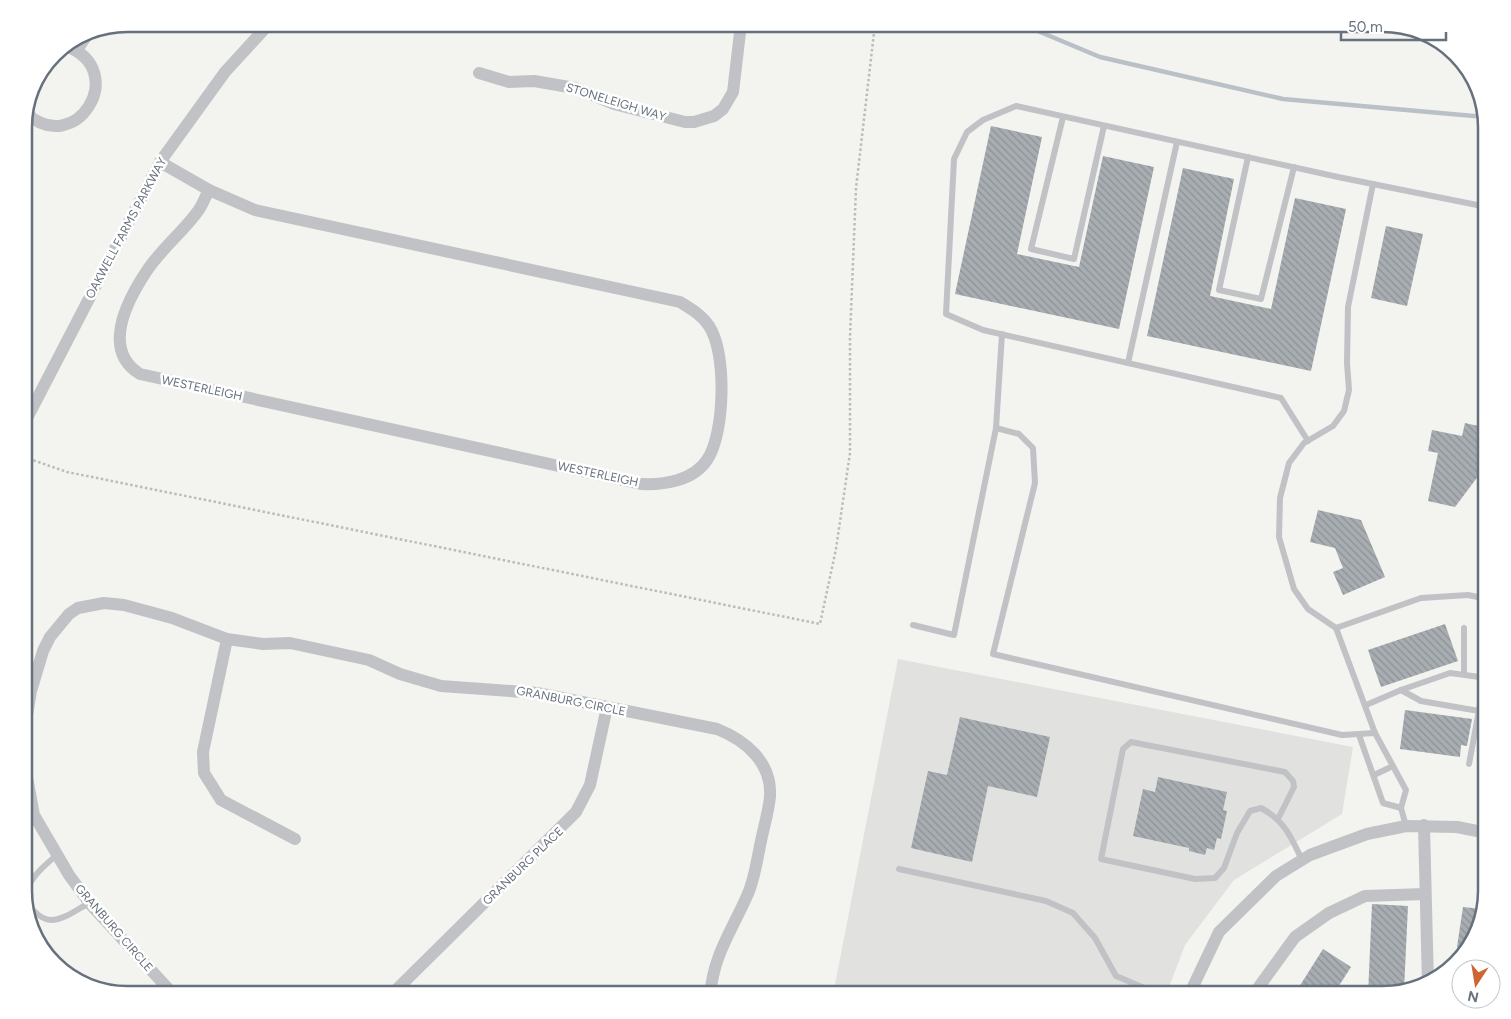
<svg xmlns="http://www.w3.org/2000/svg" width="1511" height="1019" font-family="Figtree,sans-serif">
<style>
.built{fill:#e1e2e0}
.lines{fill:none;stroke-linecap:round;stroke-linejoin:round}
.stream{stroke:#b9c1c6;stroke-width:4.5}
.building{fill:url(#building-back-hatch)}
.path{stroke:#b9bbbd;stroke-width:2.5;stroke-dasharray:2.5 2.5;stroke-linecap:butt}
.lane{stroke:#c0c2c5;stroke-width:6}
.street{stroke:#c0c2c5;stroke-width:12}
.labels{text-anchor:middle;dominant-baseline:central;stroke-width:5;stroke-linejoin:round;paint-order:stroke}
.street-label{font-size:12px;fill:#66717d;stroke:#fff}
.rim{fill:none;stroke:#66717d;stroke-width:2.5}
</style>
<defs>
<pattern id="building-back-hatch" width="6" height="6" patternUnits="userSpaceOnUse" patternTransform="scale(1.25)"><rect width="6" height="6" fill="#a7adb1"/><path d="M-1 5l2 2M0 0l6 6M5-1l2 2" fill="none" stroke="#8c9195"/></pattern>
</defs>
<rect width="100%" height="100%" fill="#f3f3f0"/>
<polygon class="built" points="898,659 1353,747 1342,814 1234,880 1185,945 1166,995 833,995"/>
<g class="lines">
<polyline class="stream" points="1021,24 1100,57 1283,99 1485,117"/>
</g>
<g class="building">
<polygon points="991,126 1042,137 1017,254 1079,267 1103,156 1154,167 1119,329 955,294"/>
<polygon points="1183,168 1234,179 1210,296 1271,309 1295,198 1346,209 1311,371 1147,336"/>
<polygon points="1386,226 1423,234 1407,306 1371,298"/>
<polygon points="1465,423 1487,428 1487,444 1482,471 1455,507 1428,501 1438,453 1428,451 1432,430 1462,436"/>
<polygon points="1318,510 1361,520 1385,577 1343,595 1333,572 1343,568 1335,548 1310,542"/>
<polygon points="1445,624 1458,661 1381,687 1368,650"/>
<polygon points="1405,710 1472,719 1467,746 1461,745 1460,757 1400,749"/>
<polygon points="960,717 1050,737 1037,797 988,786 972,862 911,848 928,771 947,775"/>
<polygon points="1482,720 1487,721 1487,749 1477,748"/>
<polygon points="1158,777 1227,792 1223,810 1227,811 1221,839 1217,838 1214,850 1207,848 1205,855 1189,851 1189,848 1133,836 1143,789 1155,792"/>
<polygon points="1372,904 1408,906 1404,990 1383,995 1368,995"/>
<polygon points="1463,907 1482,909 1470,949 1457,947"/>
<polygon points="1323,949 1351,967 1333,995 1294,995"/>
</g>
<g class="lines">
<polyline class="path" points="24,457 67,472 820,624 836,549 850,453 850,337 856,188 875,24"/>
<g class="lane">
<polyline points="1063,117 1031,249 1074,259 1104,126"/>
<polyline points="1248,157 1219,290 1261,299 1294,167"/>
<polyline points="1002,334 996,428 1019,434 1033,448 1035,483 993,654 1342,735 1375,733"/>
<polyline points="1128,363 1177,142"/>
<polyline points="1308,441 1281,398 983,330 946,314 954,159 967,132 983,120 1016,106 1338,177 1487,207"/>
<polyline points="913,625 954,635 996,428"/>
<polyline points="1336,628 1308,609 1294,589 1279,537 1280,498 1289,463 1304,443 1333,426 1344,411 1349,390 1347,363 1348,307 1373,184"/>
<polyline points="1464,674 1464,628"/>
<polyline points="1401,690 1421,701 1479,711"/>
<polyline points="1366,705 1401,690 1450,673 1487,678"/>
<polyline points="1359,735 1383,803 1401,808"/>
<polyline points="1469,764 1485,678"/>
<polyline points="1374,775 1393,766"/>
<path d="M1278,819L1294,787L1293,781L1285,772L1131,742L1123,749L1101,859L1195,879L1215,878L1224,868L1237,833L1250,811L1261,808C1285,821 1291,837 1302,860"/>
<polyline points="1406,826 1401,808 1406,790 1375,733 1336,628 1421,598 1468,595 1487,599"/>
<path d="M57,855C42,867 13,891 34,911C38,915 45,920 51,920C64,920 78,909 89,903"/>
<polyline points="899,869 1046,901 1073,913 1095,938 1116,976 1161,995"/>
</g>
<g class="street">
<polyline points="345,24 345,26"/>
<polyline points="77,50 89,32"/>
<polyline points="479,73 509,82 534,81 575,88 614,104 685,122 694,122 714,116 723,109 733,92 741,24"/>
<path d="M26,113C76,159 131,70 66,46"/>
<polyline points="160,162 209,190"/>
<path d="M209,190L255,210L680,302C691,309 702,315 709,326C727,352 725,434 707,460C693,481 664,485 641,484L140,374C101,350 127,301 146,272C160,250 183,232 198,211C203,204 205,197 209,190Z"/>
<polyline points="24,424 160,162 225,72 269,24"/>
<polyline points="227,639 203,752 204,773 221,800 295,839"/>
<polyline points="1424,825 1428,985"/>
<path d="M174,995L91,905L69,875L34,815L27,777L25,752V727L31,691L43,651L50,637L69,614L78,608L104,603L124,605L172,618L227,639L263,644L290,643L369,660L400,674L441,686L537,693L717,729C745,740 772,762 770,796C769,810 764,826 761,841C757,859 755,879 747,896C731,932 714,954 710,995"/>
<polyline points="391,995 576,812 590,785 607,707"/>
<polyline points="1189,995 1219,932 1276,876 1310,855 1367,834 1406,826 1457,827 1487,833"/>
<polyline points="1253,995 1295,937 1329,913 1365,896 1425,894"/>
</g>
</g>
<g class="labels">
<g class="street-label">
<text transform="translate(616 102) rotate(17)">STONELEIGH WAY</text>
<text transform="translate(126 228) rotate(-62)">OAKWELL FARMS PARKWAY</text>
<text transform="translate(202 388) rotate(12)">WESTERLEIGH</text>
<text transform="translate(598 474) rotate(12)">WESTERLEIGH</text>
<text transform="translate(571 701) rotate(11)">GRANBURG CIRCLE</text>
<text transform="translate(523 866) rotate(-44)">GRANBURG PLACE</text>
<text transform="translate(114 928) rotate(49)">GRANBURG CIRCLE</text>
</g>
</g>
<path d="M0 0H1511V1019H0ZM127 32H1383A95 95 0 0 1 1478 127V891A95 95 0 0 1 1383 986H127A95 95 0 0 1 32 891V127A95 95 0 0 1 127 32Z" fill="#fff" fill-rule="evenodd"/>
<path class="rim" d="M127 32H1383A95 95 0 0 1 1478 127V891A95 95 0 0 1 1383 986H127A95 95 0 0 1 32 891V127A95 95 0 0 1 127 32Z"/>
<g transform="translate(1476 984) rotate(192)"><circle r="24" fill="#ffffff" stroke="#c2c6cb"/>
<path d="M0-4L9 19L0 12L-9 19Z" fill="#ce6535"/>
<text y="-8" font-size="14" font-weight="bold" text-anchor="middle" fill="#66717d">N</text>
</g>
<path d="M1341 32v8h105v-8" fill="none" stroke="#66717d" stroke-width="2.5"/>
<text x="1348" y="32" font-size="15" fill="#66717d" stroke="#ffffff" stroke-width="4" paint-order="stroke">50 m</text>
</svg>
